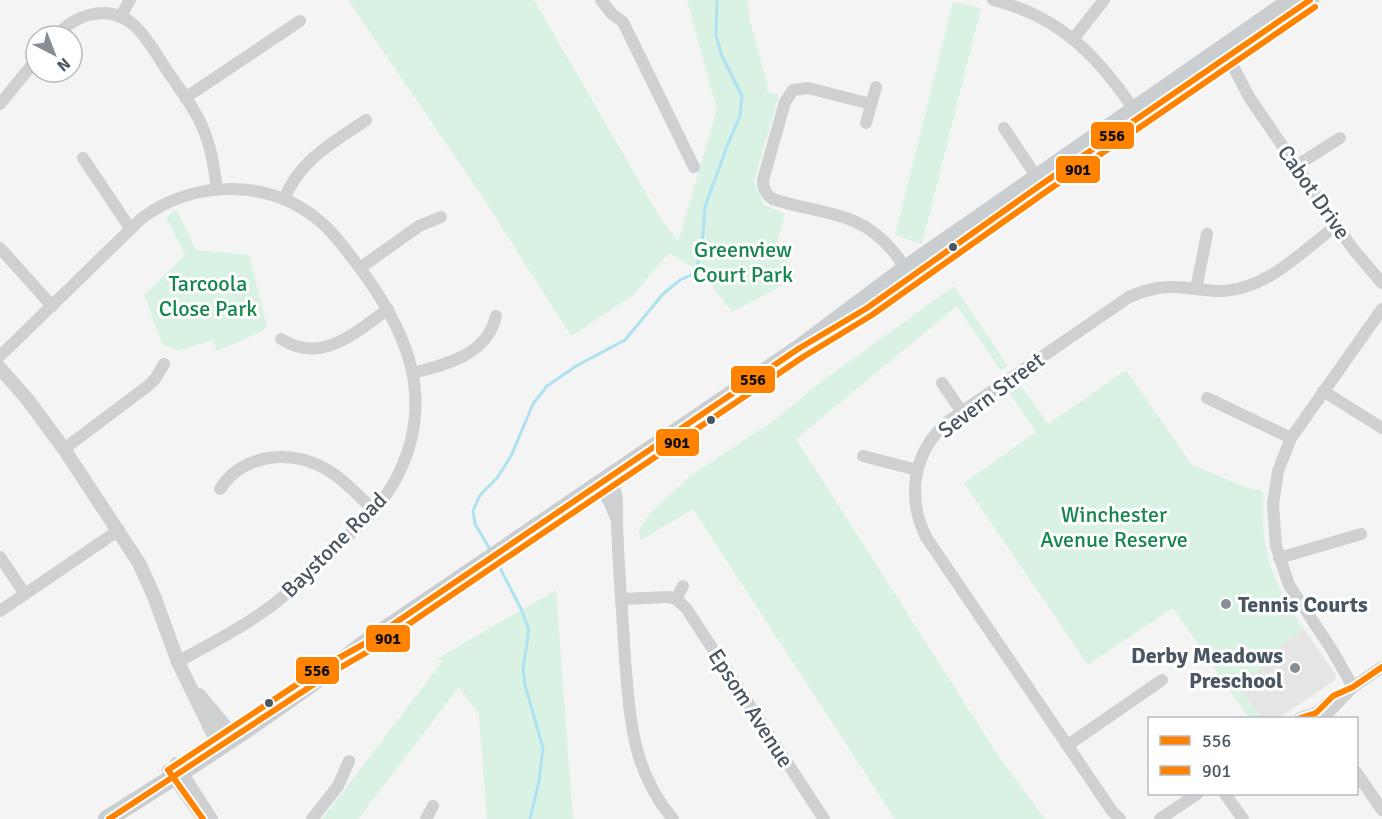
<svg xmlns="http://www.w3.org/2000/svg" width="1382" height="819" font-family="Signika,sans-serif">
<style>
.education{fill:#e6e5e6}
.green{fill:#d9f2e3}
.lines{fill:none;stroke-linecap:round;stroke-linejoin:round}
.stream{stroke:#aee2f0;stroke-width:3}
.minor{stroke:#ced0d2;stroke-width:12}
.tertiary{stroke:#ced0d2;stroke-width:14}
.primary{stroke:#caced1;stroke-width:18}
.bus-1-casing{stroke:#fff;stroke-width:10}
.bus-2-casing{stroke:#fff;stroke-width:10}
.bus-1{stroke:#ff8200;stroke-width:6}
.bus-2{stroke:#ff8200;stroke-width:6}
.bus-dot{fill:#4a5661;stroke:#fff;stroke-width:2}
.poi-dot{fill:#868d94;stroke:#fff;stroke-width:2}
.labels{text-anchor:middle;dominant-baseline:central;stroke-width:6;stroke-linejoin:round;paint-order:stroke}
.street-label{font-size:22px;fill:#4a5661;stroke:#fff}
.park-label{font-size:22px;fill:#17864f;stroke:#fff}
.poi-label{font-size:22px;font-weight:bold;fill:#4a5661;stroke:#fff;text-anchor:start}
.line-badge{stroke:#fff;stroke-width:2}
.pale-badge-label{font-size:16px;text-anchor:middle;font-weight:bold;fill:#111}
</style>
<rect width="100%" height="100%" fill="#f4f4f4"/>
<polygon class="education" points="1304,629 1336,675 1335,680 1279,718 1261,718 1241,690 1244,679 1269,662 1266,656"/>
<g class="green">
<polygon points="348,0 534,0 661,219 678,242 717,110 687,0 747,0 750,21 768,86 767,92 779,95 754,181 764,205 785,214 777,244 796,278 732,312 702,273 669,253 633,295 571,336 480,193"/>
<polygon points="953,2 981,8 922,244 895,235"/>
<polygon points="177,210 196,250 249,255 267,326 262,331 217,351 213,340 177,351 171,347 163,346 144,295 185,255 166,217"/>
<polygon points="954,286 1008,366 1001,371 957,306 796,439 999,757 1045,819 895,819 693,509 641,540 639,531 649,514 689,477 772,422 818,384"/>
<path d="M1126,370L1192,465L1248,488L1263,491C1260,550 1271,581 1304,629L1266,656L1270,662L1244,679L1241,690L1261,718H1249L1173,608L1088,665L964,483L1036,432L1009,392L1021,385L1048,424Z"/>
<polygon points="556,590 573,819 487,819 479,714 459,687 358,819 322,819 442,662 438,658"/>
</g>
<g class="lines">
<g class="stream">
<polyline points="491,551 475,524 473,511 480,495 497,478 511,456 533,404 547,386 576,366 625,340 663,294 680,280 691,275 697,267 703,235 705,207 727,146 740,116 742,96 722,56 716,35 717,0"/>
<polyline points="497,562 522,611 529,630 523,669 525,685 543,748 539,781 530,819"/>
</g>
<g class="minor">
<polyline points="601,0 612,14 623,22 694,167"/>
<path d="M993,0C1063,17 1101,60 1139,117"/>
<polyline points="120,17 130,0"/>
<path d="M56,36C77,13 111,3 136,27C149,40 158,57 168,72C180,90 194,107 202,126C211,146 214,167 217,189"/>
<polyline points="1074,38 1104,0"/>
<polyline points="1218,52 1226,58 1233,66 1249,97 1353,249 1382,283"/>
<polyline points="185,98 300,21"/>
<polyline points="0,104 36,60"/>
<path d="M871,104L808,88L793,90L785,102L763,180C763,189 766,195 773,199C821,215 858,209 893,251C900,260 906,267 910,279"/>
<polyline points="866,123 876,87"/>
<polyline points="1004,128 1040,182"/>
<polyline points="83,158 130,228"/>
<polyline points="1296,166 1340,138"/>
<path d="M284,199C301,159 331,144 366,120"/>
<polyline points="0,248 52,306"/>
<polyline points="360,268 419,226 441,217"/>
<polyline points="1196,289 1207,234"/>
<path d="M281,339C322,365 356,332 388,309"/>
<path d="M0,356L142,218C195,179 271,178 322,223C339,238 351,257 365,275C409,336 434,400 399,473C382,509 350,534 321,560C302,579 283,599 260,614C235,632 205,646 178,662"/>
<path d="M413,373C447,364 487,355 496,316"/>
<polyline points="942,383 962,412"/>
<polyline points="1323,391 1382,428"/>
<polyline points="1207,398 1291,438"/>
<polyline points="64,449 149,385 155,379 164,364"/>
<polyline points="863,456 917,470"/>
<path d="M609,478C619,493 617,504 617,522C617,531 618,540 618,549C620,586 623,623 625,659C630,719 632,771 673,819"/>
<polyline points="599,485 610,503 615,516"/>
<path d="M220,489C242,454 290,449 324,468C343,478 358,496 374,510"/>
<polyline points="0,557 25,594"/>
<polyline points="1279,558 1361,534"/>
<polyline points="621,599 669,597 676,599 686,608 824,819"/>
<polyline points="676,599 683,586"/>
<polyline points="0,611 119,530"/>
<polyline points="1353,687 1332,650 1289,585 1276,546 1273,504 1278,471 1291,438 1382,309"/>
<polyline points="1300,718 1316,713 1327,703"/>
<polyline points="1323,718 1353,687 1382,667"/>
<polyline points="1068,745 1162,680"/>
<polyline points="176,763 212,819"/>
<polyline points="168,770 203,819"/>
<polyline points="1356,772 1382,810"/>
<polyline points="1225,794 1243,819"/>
<polyline points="312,819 338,786 349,761"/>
<polyline points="426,819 433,806"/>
<path d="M1120,819L1112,811L926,537C906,496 913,450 950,420L1129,297C1143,291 1157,286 1173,287C1190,287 1207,292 1224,291C1269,288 1302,251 1337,225"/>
<polyline points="1160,819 1197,794"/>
</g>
<g class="tertiary">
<polyline points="0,368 28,400 64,449 139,563 154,596 178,662 219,746"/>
<polyline points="199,695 234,737"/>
</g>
<g class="primary">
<polyline points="1285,17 1310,0"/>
<path d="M107,819C195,764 282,708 364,644L798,349L901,272L1292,0"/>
</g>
<defs>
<g id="bus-1">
<polyline points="1300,718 1316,713 1333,696 1353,687 1382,667"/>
<polyline points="203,819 168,770 326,665 364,644 798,349 867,308 1042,184 1310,0"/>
</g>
<polyline id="bus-2" points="109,819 331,673 369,651 803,357 872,315 1047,191 1315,7"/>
</defs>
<use href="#bus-1" class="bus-1-casing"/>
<use href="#bus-2" class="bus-2-casing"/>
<use href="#bus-1" class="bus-1"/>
<use href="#bus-2" class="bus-2"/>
</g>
<g class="bus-dot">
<circle cx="953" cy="247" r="5"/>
<circle cx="711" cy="420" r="5"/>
<circle cx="269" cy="703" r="5"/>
</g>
<g class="poi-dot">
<circle cx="1226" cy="604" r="6"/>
<circle cx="1295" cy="668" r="6"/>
</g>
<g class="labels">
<g class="street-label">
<text transform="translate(1314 192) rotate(55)">Cabot Drive</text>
<text transform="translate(991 395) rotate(-37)">Severn Street</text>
<text transform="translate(334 545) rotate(-45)">Baystone Road</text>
<text transform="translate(751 708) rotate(57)">Epsom Avenue</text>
</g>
<g class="park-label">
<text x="743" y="249">Greenview<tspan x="743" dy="25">Court Park</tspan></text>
<text x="208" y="283">Tarcoola<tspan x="208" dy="25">Close Park</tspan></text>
<text x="1114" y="514">Winchester<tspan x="1114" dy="25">Avenue Reserve</tspan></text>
</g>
<g class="poi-label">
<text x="1238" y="604">Tennis Courts</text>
<text x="1283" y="655" text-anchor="end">Derby Meadows<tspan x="1283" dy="25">Preschool</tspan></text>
</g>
</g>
<g class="line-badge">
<rect x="1090" y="121" width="45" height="29" rx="6" fill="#ff8200"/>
<rect x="1055" y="155" width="46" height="29" rx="6" fill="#ff8200"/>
<rect x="730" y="365" width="46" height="29" rx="6" fill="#ff8200"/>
<rect x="655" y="428" width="45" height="29" rx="6" fill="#ff8200"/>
<rect x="365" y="624" width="46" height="29" rx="6" fill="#ff8200"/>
<rect x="295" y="656" width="45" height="29" rx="6" fill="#ff8200"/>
</g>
<g class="pale-badge-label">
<text x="1112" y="141">556</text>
<text x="1078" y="175">901</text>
<text x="753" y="385">556</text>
<text x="677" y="448">901</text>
<text x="388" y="644">901</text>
<text x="317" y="676">556</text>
</g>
<rect x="1148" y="717" width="210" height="78" fill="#ffffff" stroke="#b7bbc0" stroke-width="1.5"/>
<rect x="1160" y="736" width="30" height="9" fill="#ff8200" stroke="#b7bbc0" stroke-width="1.5"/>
<text x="1202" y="747" font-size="18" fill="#4a5661">556</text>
<rect x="1160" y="766" width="30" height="9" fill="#ff8200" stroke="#b7bbc0" stroke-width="1.5"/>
<text x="1202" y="777" font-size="18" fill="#4a5661">901</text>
<g transform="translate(54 54) rotate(138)"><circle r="28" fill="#ffffff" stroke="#b7bbc0" stroke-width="1.5"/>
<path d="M0-4.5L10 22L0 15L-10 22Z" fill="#868d94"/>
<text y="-9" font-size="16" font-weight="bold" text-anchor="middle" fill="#4a5661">N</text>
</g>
</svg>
